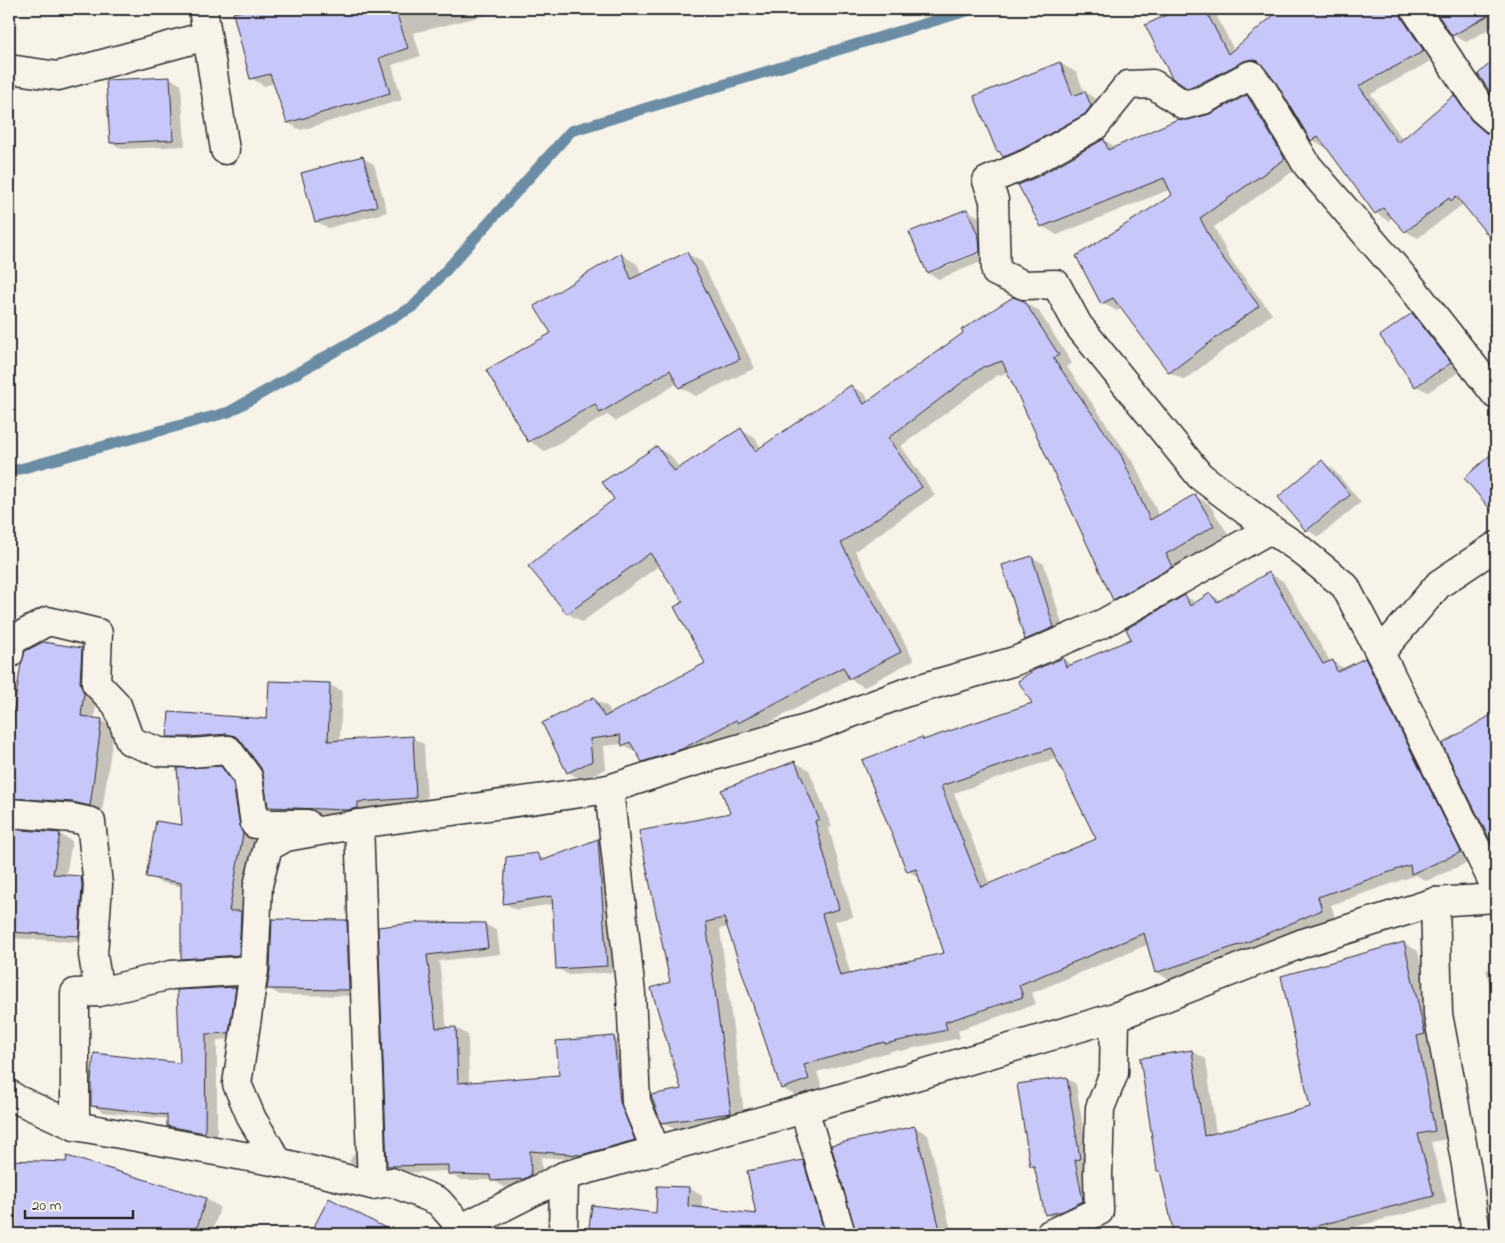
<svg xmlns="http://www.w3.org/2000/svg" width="1505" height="1243" font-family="'Indie Flower',sans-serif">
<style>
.shadow{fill:#0003;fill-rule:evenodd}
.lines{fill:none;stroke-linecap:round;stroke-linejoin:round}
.stream{stroke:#6b8ca4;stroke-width:11}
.building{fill:#c7c7fa;stroke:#2b2b2b;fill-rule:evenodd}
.minor-casing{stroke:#2b2b2b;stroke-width:31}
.minor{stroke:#f7f3e8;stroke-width:28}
</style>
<rect width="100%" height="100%" fill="#f7f3e8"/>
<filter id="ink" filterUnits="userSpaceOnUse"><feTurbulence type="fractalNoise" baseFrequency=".02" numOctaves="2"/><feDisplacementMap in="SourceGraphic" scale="10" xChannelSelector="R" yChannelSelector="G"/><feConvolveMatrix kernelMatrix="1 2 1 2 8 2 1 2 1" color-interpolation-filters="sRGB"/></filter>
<g filter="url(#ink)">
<g class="shadow">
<polygon points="257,9 485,9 487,15 413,33 421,56 392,65 402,100 301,130 288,123 275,83 264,86 251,78 235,14"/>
<polygon points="1181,9 1213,9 1234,50 1283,9 1414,9 1436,58 1371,94 1403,140 1454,96 1467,104 1485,130 1496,139 1496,243 1466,206 1462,205 1418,238 1405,231 1393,217 1388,221 1376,213 1327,146 1325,147 1312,140 1278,83 1264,66 1257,68 1201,95 1188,87 1147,26"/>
<polygon points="1435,9 1496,9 1496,25 1466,42 1453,35"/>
<polygon points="1060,63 1077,73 1084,92 1102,102 1108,116 1021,166 998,151"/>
<polygon points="170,78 181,85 185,146 122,149 111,143"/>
<polygon points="1247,96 1261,105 1299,167 1214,227 1230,259 1272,314 1184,380 1169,372 1122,308 1117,311 1102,303 1174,196 1171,189 1057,235 1042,226 1037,178 1104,140 1117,148 1188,121 1210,115"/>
<polygon points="363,158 374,164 387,212 328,228 316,221"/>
<path d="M967,210L979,217L991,245V258L939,279L928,273ZM985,249L986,251L933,272V269Z"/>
<polygon points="686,253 702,262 755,368 696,396 680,387 678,383 616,421 607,415 545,451 529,441 488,371 553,334 621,254 637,264 642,275"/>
<polygon points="1023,302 1038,310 1072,363 1067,367 1135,465 1159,516 1195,496 1209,504 1228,534 1180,563 1185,575 1128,607 1114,599 1008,372 1001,375 999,374 901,446 935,495 855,551 914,660 864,687 851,679 754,731 749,728 697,756 657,769 642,761 637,753 623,744 604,746 606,769 582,780 568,772 594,699 608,707 612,714 707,664 685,602 660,565 582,622 567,613 616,500 657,448 671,456 680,469 741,430 755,438 761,448 851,386 865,394 870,402"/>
<polygon points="1412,315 1424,322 1454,359 1419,382 1419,385 1455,361 1462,370 1428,392 1416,386"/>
<polygon points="1496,316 1496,335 1487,324"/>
<polygon points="1496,452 1496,514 1465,478"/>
<polygon points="1322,462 1333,469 1361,502 1319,537 1307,530 1280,497"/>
<polygon points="1032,557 1044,564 1065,634 1037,646 1026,639"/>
<path d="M1269,573L1283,581L1331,663L1333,662L1345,669L1364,660L1378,668L1474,860L1426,881L1416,875L1331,905L1335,918L1260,950L1170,980L1156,972L1149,944L1032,993L1036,1004L958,1030L960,1038L900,1051L896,1050L817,1072L822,1087L796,1096L782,1088L728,927L720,929L745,1121L676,1130L662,1122L683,1090L672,983L732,814L795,762L809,770L832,827L829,828L853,917L835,921L851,975L945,953L920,878L908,871L921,738L925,740L1033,704L1063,659L1073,665L1132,640L1185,596L1197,603L1210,594L1222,601ZM1057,758L1097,840L990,885L954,793Z"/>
<polygon points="81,649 94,656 97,701 94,719 101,720 114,728 102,812 87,809 9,811 9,739 11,722"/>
<polygon points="270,682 330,685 342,691 340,742 412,738 424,744 427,804 369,808 369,815 359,816 281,813 269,807 262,767 242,741 202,743 180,743 169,736 269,720"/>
<polygon points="1496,714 1496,850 1444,744"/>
<polygon points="220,768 232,774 244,791 251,834 254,841 241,913 252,919 250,961 194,965 182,958 182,887 159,882 148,876 183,827"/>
<polygon points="9,830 59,834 72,841 66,876 81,877 94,884 91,943 11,938 9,937"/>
<polygon points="597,840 609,847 618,972 569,975 557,968 553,904 516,910 504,903 537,855 547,860"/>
<polygon points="346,922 358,928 360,996 280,995 268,988 271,971"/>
<polygon points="485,924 497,931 500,954 439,961 447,1029 456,1028 468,1035 469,1083 560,1076 614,1038 626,1045 646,1147 594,1161 541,1157 543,1182 536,1185 504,1187 493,1180 461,1180 449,1173 449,1171 400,1173 388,1166 380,928"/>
<polygon points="1404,943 1418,951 1438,1042 1448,1139 1431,1142 1447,1203 1327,1234 1155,1234 1174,1229 1161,1172 1158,1170 1192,1051 1206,1059 1216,1134 1311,1108"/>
<polygon points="1496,967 1496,1008 1486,970"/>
<polygon points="235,988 247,995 240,1039 217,1040 217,1139 180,1132 168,1126 168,1119 103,1112 92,1105 181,1064"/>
<polygon points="1496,1050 1496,1078 1489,1052"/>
<polygon points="1066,1078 1076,1084 1089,1164 1084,1165 1093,1207 1056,1220 1046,1214 1036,1168 1031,1166"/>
<polygon points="915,1127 928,1135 952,1234 857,1234 857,1230"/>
<polygon points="356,1150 360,1153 361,1167 349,1162"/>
<polygon points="9,1161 67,1163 206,1199 220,1207 212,1234 9,1234"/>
<polygon points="803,1161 816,1169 836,1234 589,1234 593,1206 657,1214 689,1188 702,1196 702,1209 758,1215"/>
<polygon points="330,1200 391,1233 390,1234 312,1234"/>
</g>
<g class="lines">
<polyline class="stream" points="9,472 229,412 414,306 571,131 973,9"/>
</g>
<g class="building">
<polygon points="252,9 395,9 408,48 379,58 390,93 287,123 270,74 250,79 233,13"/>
<polygon points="1179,9 1205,9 1228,54 1281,9 1400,9 1402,18 1424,51 1359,86 1398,143 1454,95 1472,121 1486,133 1496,136 1496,245 1456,196 1451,201 1449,198 1405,232 1383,208 1375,214 1318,136 1311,141 1277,84 1258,61 1251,59 1244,61 1197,85 1187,88 1172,78 1145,25"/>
<polygon points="1434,9 1496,9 1496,11 1452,36"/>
<polygon points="1496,58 1496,101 1478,74"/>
<polygon points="1060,62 1073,96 1085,91 1091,106 1085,114 1022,149 1003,157 999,151 997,152 974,96"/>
<polygon points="170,77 173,140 110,143 106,80"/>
<polygon points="1247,95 1285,159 1200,218 1216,249 1259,306 1169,373 1113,298 1101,304 1076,256 1172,195 1164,178 1041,227 1018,185 1037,177 1104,139 1108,150 1178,119 1188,120 1210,114"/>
<polygon points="363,156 377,206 315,222 301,173"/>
<polygon points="967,209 979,238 980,252 927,273 909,232"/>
<polygon points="687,252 740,359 679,388 670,370 600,413 595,404 528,442 486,370 551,333 534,306 621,253 631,279"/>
<polygon points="1013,297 1024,301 1059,355 1053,358 1121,455 1150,520 1195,494 1214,526 1166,554 1172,567 1113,600 1002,361 985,367 984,366 888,438 922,487 841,543 901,652 849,679 843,667 738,723 736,720 682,749 642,762 630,742 622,746 620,735 590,739 592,761 567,773 542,723 594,697 604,717 705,663 674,607 683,602 650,553 567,614 528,566 614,499 602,482 657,446 674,471 741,428 755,451 851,385 864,404 963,333 961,330"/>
<polygon points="1412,313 1451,363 1415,387 1380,336"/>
<polygon points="1496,450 1496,516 1464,478"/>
<polygon points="1322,460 1350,495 1306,531 1278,497"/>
<polygon points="1032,556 1054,627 1025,640 1002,565"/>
<path d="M1269,572L1323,664L1333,660L1337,672L1365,658L1461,852L1411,874L1410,865L1318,897L1322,910L1245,943L1155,973L1144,933L1019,985L1023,997L945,1022L947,1030L885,1044L884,1042L804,1065L809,1079L781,1089L724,918L706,922L731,1113L661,1123L651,1095L681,1089L651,988L670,982L639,831L730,813L721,790L795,761L819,819L815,821L839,909L822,914L840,976L944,953L916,869L907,872L862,760L922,737L923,740L1032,703L1018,681L1034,670L1063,658L1066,667L1131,639L1126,629L1185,595L1190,606L1210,593L1217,602ZM1051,748L1096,839L981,887L941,786Z"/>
<polygon points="43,642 82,648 80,682 84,693 81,716 102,719 90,806 73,802 9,798 9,721 12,721 21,664 25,651"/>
<polygon points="269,681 330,683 328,741 413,736 416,798 358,802 358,808 347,810 268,807 263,775 261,768 241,741 235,736 227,734 190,737 167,737 169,712 267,719"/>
<polygon points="1496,712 1496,837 1490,840 1442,744"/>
<polygon points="221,766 233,783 240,826 243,834 229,911 241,911 239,955 181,959 181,883 146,877 156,821 182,825 177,768"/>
<polygon points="9,829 60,833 53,874 81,876 82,885 79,936 9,932"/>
<polygon points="598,839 607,966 556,969 552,896 503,904 506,857 537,853 541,861"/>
<polygon points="272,919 347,920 349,990 267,989 270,971"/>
<polygon points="422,922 485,923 488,948 427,955 436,1028 456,1027 458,1083 559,1075 556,1041 614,1036 620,1102 635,1140 581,1155 530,1151 531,1175 524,1179 491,1181 490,1175 448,1174 448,1165 387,1166 378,927"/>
<polygon points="1404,942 1425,1034 1417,1036 1435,1131 1418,1134 1434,1196 1285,1234 1174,1234 1160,1171 1157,1171 1140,1058 1192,1050 1204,1136 1310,1107 1281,976"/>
<polygon points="236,987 229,1033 206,1034 205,1133 167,1126 167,1115 91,1106 91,1081 94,1053 180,1063 177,990"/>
<polygon points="1067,1077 1080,1159 1075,1160 1083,1201 1063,1211 1045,1215 1034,1166 1030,1166 1017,1084"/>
<polygon points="915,1126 941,1234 856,1234 831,1145"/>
<polygon points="67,1156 206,1198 195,1234 9,1234 9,1160 66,1162"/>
<polygon points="803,1160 825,1234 588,1234 592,1205 656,1213 657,1186 689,1187 688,1206 756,1214 747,1171"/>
<polygon points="329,1198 397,1234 310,1234"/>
</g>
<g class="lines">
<defs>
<g id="minor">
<polyline points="203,9 225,150"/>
<polyline points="1415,9 1482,109 1496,121"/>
<polyline points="9,69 58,76 206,36"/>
<polyline points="1496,395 1410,285 1307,165 1264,92 1251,75 1203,100 1184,105 1153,84 1128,85 1095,126 1029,163 987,181 994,200 996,272 1024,285 1056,284 1078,325 1200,476 1270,529 1297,547 1345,586 1380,653 1496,888"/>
<polyline points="1380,653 1439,584 1496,546"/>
<polyline points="9,654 11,641 48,621 98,633 96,683 117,705 130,741 160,752 190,753 228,750 248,777 255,824 307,824"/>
<polyline points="609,789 631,994 636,1102 656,1151"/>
<polyline points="9,813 72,818 91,822 98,885 93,955 99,992"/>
<polyline points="359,824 372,1185"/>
<polyline points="1435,902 1438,1014 1466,1165 1476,1234"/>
<polyline points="9,1094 16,1099 75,1126 278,1162 372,1185 391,1182 438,1201 462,1228"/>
<polyline points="804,1109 841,1234"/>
<polyline points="75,1126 75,993 99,992 171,975 254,970"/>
<polyline points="278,1162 252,1119 237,1084 254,970 258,885 268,847 286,837 359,824 609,789 686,764 820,725 904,693 1015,661 1104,623 1270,529"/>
<polyline points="454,1234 462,1228 564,1176 804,1109 1115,1017 1303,943 1435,902 1496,898"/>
<polyline points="563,1234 564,1176"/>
<polyline points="1050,1234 1099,1211 1098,1175 1100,1108 1114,1073 1115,1017"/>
</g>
</defs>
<use href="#minor" class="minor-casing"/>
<use href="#minor" class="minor"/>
</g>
</g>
<rect width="1505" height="1243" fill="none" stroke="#f7f3e8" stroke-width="30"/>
<rect x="15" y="15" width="1475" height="1213" fill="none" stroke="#2b2b2b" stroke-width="2" filter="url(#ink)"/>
<path d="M25 1210v8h108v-8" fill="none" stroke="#2b2b2b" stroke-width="2.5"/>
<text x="32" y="1210" font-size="15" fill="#2b2b2b" stroke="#f7f3e8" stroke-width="4" paint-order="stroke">20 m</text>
</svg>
